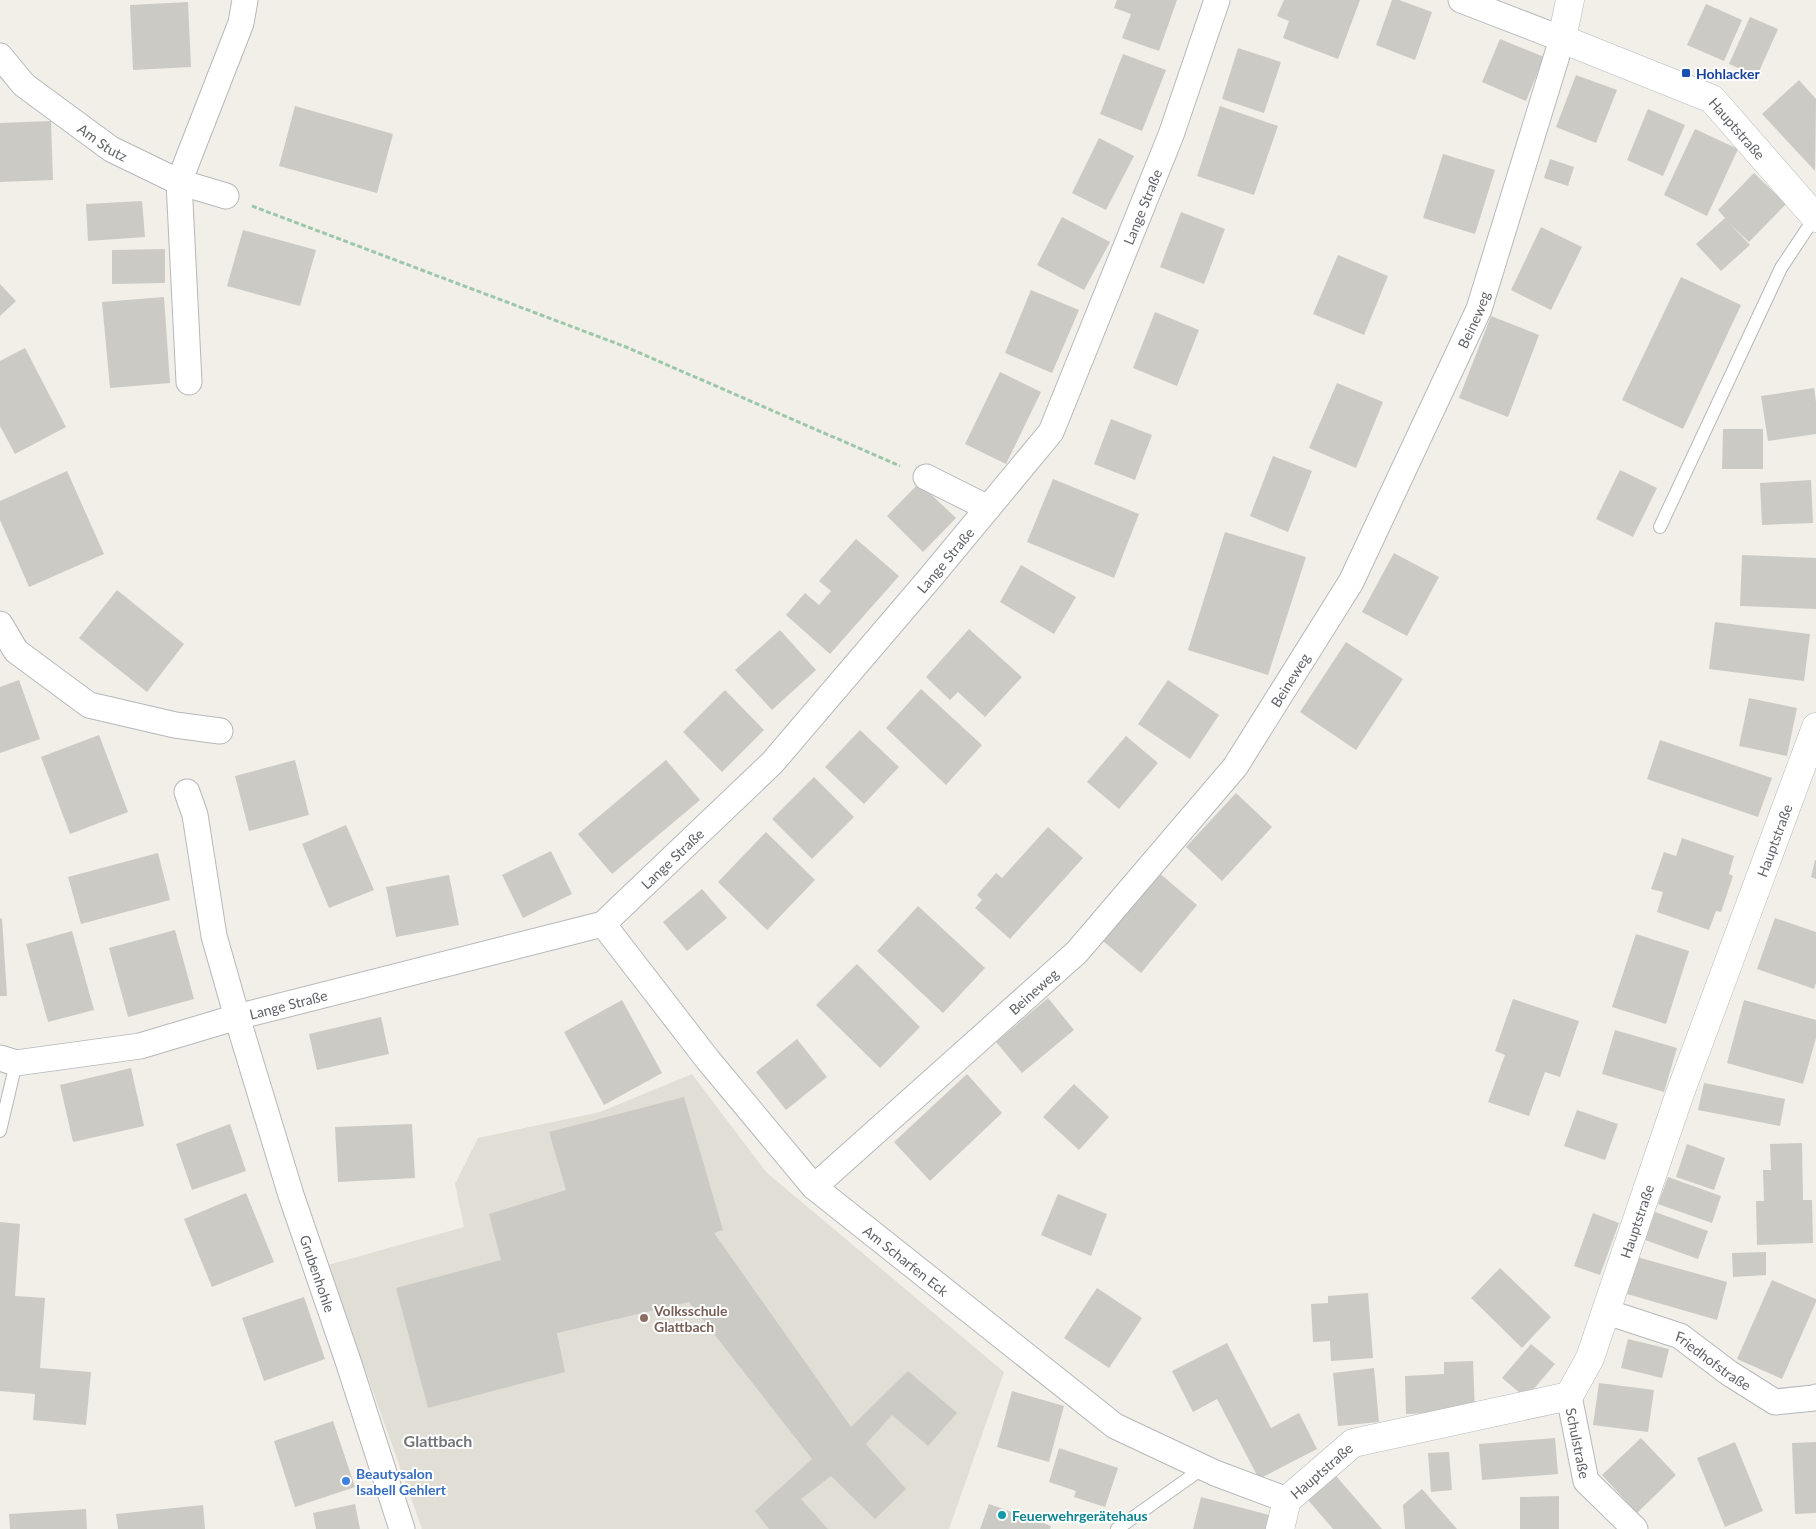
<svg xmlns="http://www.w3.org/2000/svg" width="1816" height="1529" font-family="Lato,sans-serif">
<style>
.education{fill:#e1ded6}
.building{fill:#cccac5}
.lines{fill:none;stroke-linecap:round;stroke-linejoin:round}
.lane-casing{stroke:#b5b8bc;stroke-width:14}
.street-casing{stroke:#b5b8bc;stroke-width:27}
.secondary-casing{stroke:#b6babf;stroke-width:29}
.path{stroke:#9cc7a9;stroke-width:3;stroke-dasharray:5 2.5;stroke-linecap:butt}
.lane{stroke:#fff;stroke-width:12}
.street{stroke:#fff;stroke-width:25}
.secondary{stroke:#fff;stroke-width:28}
.transit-dot{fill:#1a4fb4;stroke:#fff;stroke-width:2}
.education-dot{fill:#8d6e63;stroke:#fff;stroke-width:2}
.shop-dot{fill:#3f7fe0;stroke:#fff;stroke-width:2}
.culture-dot{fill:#0f9aa8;stroke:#fff;stroke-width:2}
.labels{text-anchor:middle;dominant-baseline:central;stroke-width:4;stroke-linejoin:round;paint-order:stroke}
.transit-label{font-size:14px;font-weight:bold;fill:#164399;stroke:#fff;text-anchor:start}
.street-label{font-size:14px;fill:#5f6368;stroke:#fff}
.education-label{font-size:14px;font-weight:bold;fill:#785e54;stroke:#fff;text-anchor:start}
.shop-label{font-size:14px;font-weight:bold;fill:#366cbe;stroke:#fff;text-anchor:start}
.culture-label{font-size:14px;font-weight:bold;fill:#0d838f;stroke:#fff;text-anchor:start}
.quarter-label{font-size:16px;font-weight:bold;fill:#70757a;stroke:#fff}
</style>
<rect width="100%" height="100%" fill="#f1efe8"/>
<polygon class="education" points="692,1074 766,1172 1004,1372 949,1529 422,1529 328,1265 464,1227 455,1184 478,1138 600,1112"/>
<g class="building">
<polygon points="1117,0 1177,0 1159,51 1122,38 1131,14 1114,8"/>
<polygon points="1284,0 1360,0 1338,59 1283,38 1289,21 1277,16"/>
<polygon points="1392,0 1399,0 1432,12 1415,60 1376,45"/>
<polygon points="188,2 191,67 133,70 130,5"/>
<polygon points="1706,4 1742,20 1724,61 1687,45"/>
<polygon points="1750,17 1778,29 1757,76 1729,64"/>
<polygon points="1500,39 1544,57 1526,101 1482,82"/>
<polygon points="1238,48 1281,62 1264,113 1222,99"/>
<polygon points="1123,54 1166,70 1142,131 1100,114"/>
<polygon points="1576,75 1617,90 1596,143 1556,127"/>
<polygon points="1799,80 1816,99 1815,171 1762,114"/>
<polygon points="295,106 393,134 377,193 279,166"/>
<polygon points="1220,106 1278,126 1254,195 1197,176"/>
<polygon points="1648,109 1685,125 1663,176 1627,160"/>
<polygon points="51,121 53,180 0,182 0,123"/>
<polygon points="1695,129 1738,149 1707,216 1664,195"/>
<polygon points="1099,138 1134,156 1106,210 1072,193"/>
<polygon points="1443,154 1495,170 1475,234 1423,218"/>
<polygon points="1550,159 1574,167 1568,186 1544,178"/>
<polygon points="1754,173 1786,204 1749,242 1729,223 1750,245 1721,271 1696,244 1725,218 1718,210"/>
<polygon points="142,201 145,237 88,241 86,204"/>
<polygon points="1181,212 1225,229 1204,284 1160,267"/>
<polygon points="1062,217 1110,242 1084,290 1037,265"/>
<polygon points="1541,227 1582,247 1551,310 1511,290"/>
<polygon points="243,230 316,250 300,306 227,286"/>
<polygon points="165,249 165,283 112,284 112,250"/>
<polygon points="1338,255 1388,276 1364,335 1313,314"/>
<polygon points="1681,277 1741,305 1683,429 1622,400"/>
<polygon points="0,284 16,301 0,316"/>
<polygon points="1031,290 1079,310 1052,373 1005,353"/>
<polygon points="164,297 170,383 110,388 102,302"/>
<polygon points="1155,312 1199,330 1177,386 1133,368"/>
<polygon points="1491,316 1539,335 1508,417 1459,398"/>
<polygon points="25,348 66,427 15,454 0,426 0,361"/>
<polygon points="1000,372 1041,392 1006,464 965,444"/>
<polygon points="1337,383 1383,402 1356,468 1309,448"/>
<polygon points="1814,388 1816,402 1816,434 1768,441 1761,396"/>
<polygon points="1111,419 1152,435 1135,480 1094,464"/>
<polygon points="1723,429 1763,429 1763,469 1722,469"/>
<polygon points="1273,456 1312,471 1288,532 1250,516"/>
<polygon points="1620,470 1657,488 1633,537 1596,519"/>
<polygon points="67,471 104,554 29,587 0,520 0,501"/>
<polygon points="1053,479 1139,514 1114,578 1027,542"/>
<polygon points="1811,480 1813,523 1762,525 1760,483"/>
<polygon points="919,483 956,518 923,552 887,516"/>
<polygon points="1225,532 1306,557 1268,675 1188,650"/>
<polygon points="856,539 899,576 830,654 786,615 805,593 819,605 831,591 819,581"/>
<polygon points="1394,553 1439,577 1407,636 1362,612"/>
<polygon points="1742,555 1816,558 1816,609 1740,606"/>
<polygon points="1021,565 1076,597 1054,634 1000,602"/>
<polygon points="117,590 184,644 147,692 79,638"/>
<polygon points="1715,622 1810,634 1804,681 1709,669"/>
<polygon points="969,629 1022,677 985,717 958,692 950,700 926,677"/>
<polygon points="780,630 816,670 772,710 735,670"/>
<polygon points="1346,642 1403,679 1356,750 1300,712"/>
<polygon points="19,680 40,739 0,753 0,687"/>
<polygon points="1168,680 1219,715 1190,759 1138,724"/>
<polygon points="921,689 982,745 946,785 886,728"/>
<polygon points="725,690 764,730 722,772 683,732"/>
<polygon points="1749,698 1797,708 1787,756 1739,746"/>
<polygon points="860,730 899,767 864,804 825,767"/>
<polygon points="99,735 128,812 70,834 41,757"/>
<polygon points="1126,736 1158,763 1119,809 1087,782"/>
<polygon points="1660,740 1772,778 1758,817 1647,779"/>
<polygon points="295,760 309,815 249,831 235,776"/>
<polygon points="666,760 700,800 612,874 578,834"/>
<polygon points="814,777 854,817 812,859 772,819"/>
<polygon points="1236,793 1272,827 1222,881 1186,847"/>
<polygon points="346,825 374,890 329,908 302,844"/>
<polygon points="1048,827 1083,858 1010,939 975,908 982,900 977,895 996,873 1002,878"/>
<polygon points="766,832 815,880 767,930 718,882"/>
<polygon points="1682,838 1734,856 1729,874 1733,876 1721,912 1716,911 1709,930 1657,912 1663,892 1651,889 1664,852 1676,856"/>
<polygon points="551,851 572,894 523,918 502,875"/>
<polygon points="158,853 170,900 81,924 68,877"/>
<polygon points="1815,860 1816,860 1816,879 1811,877"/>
<polygon points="1159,873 1197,905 1141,973 1103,941"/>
<polygon points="449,875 459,925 396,937 386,887"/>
<polygon points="702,889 727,918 687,951 663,922"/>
<polygon points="918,906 985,968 943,1013 877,951"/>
<polygon points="2,918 7,996 0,996 0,919"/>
<polygon points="1775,918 1816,932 1816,983 1814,989 1757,969"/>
<polygon points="175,930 194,999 128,1017 109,948"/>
<polygon points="72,931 94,1010 48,1022 26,944"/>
<polygon points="1636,934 1689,951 1666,1024 1612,1007"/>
<polygon points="857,964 920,1027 880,1068 816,1005"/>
<polygon points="1048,998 1074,1030 1022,1073 996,1042"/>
<polygon points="1513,999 1579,1021 1560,1077 1545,1072 1529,1116 1488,1102 1505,1055 1495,1051"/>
<polygon points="622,1000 662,1073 604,1105 564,1032"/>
<polygon points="1744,1000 1816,1020 1816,1038 1803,1084 1727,1063"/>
<polygon points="381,1017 389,1054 317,1070 309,1034"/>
<polygon points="1615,1030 1677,1048 1664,1092 1602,1074"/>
<polygon points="797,1039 827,1077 786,1110 756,1072"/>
<polygon points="131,1068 144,1126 73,1142 60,1085"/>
<polygon points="967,1074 1002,1113 930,1181 894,1142"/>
<polygon points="1704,1083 1785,1099 1780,1126 1698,1110"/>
<polygon points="1074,1084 1109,1117 1079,1150 1043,1117"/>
<polygon points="684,1097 723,1230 714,1233 851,1427 908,1371 957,1413 928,1446 892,1415 866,1444 906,1489 875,1519 831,1476 801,1499 828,1529 769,1529 755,1511 812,1459 689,1302 557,1333 565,1372 428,1408 396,1288 501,1260 489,1214 566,1190 549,1132"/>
<polygon points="1577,1110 1618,1124 1605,1160 1564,1146"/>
<polygon points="230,1124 246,1171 192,1190 176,1144"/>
<polygon points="412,1124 415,1178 338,1182 335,1127"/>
<polygon points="1802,1143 1803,1200 1812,1200 1813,1243 1757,1245 1756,1201 1764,1201 1763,1170 1771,1170 1770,1144"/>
<polygon points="1687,1144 1725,1158 1714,1190 1676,1177"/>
<polygon points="1668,1177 1721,1196 1712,1223 1658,1204"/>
<polygon points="246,1193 274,1262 212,1287 184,1219"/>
<polygon points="1058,1194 1107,1214 1091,1256 1041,1235"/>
<polygon points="1655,1212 1708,1231 1698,1259 1645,1240"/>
<polygon points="1593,1213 1619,1223 1600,1275 1574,1266"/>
<polygon points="0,1222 20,1224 15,1296 45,1298 40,1368 91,1372 86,1425 33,1420 35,1394 0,1391"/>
<polygon points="1766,1252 1766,1275 1733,1277 1732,1253"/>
<polygon points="1637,1257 1727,1282 1717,1320 1627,1294"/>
<polygon points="1500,1268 1551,1317 1522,1348 1471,1298"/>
<polygon points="1772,1280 1816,1299 1816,1302 1782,1379 1737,1359"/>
<polygon points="1097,1288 1142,1318 1109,1368 1064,1338"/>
<polygon points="1368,1293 1373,1358 1331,1361 1330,1341 1313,1342 1311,1304 1328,1303 1328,1296"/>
<polygon points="304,1297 325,1359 264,1381 242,1318"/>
<polygon points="1628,1339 1669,1349 1662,1378 1621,1368"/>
<polygon points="1227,1343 1271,1428 1299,1413 1317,1449 1259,1479 1217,1399 1193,1412 1172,1371"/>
<polygon points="1531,1344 1555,1364 1526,1398 1502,1378"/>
<polygon points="1473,1361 1475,1411 1406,1414 1405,1376 1444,1374 1444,1362"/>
<polygon points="1374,1368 1379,1422 1338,1426 1333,1373"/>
<polygon points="1599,1383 1654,1390 1648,1432 1593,1425"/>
<polygon points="1012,1391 1064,1406 1049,1462 997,1447"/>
<polygon points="333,1421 355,1487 295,1507 274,1441"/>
<polygon points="1555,1438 1558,1474 1482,1480 1479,1444"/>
<polygon points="1641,1438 1676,1475 1637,1513 1602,1475"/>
<polygon points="1735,1442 1763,1511 1725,1527 1697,1458"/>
<polygon points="1816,1442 1816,1513 1795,1514 1792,1443"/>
<polygon points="1059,1448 1118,1468 1105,1507 1074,1497 1076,1491 1049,1482"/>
<polygon points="1449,1452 1452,1490 1431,1492 1428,1453"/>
<polygon points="1336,1476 1382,1529 1333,1529 1308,1500"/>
<polygon points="1422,1489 1457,1529 1405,1529 1403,1505"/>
<polygon points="1559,1496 1559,1529 1520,1529 1520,1497"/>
<polygon points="1201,1497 1273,1516 1270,1529 1193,1529"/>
<polygon points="355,1504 360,1529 316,1529 313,1513"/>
<polygon points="989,1504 1051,1526 1050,1529 980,1529"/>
<polygon points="203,1505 205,1529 118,1529 116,1514"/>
<polygon points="86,1509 87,1529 10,1529 9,1514"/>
</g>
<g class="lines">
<defs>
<g id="lane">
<polyline points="1660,527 1781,268 1815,217"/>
<polyline points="0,1131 16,1063"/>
<polyline points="1117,1529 1203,1468"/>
</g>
<g id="street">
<path id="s1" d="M0,56L24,85L111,149L179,182L226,196"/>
<polyline points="189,382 179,182 241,23 245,0"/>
<polyline points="926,477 988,508"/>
<polyline points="0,624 16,651 89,705 175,725 220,731"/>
<path id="s2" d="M187,792L195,815L214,936L237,1017L291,1195L348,1361L402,1529"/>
<path id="s3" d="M603,924L708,1060L814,1187L1115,1426L1215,1473L1287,1500"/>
<path id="s4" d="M0,1058L16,1063L140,1046L237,1017L603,924L772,763L930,578L1051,432L1171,135L1217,0"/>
<path id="s5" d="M814,1187L1077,952L1235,767L1351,582L1479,309L1562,39L1461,0"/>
<path id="s6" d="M1607,1312L1680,1336L1729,1373L1775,1402L1814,1398L1816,1397"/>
<path id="s7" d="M1569,1396L1586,1481L1635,1529"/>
</g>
<g id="secondary">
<path id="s8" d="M1570,0L1562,39L1712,99L1816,218"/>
<path id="s9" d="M1280,1529L1287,1500L1353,1443L1569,1396L1590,1358L1679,1096L1816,727"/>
</g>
</defs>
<use href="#lane" class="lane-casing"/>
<use href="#street" class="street-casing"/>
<use href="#secondary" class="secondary-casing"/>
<polyline class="path" points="252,206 626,347 900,466"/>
<use href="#lane" class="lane"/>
<use href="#street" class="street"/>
<use href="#secondary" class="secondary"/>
</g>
<rect class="transit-dot" x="1681" y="68" width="10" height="10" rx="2.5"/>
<circle class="education-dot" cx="644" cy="1318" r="5"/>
<circle class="shop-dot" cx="346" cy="1481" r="5"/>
<circle class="culture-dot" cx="1002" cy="1515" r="5"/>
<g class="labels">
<g class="transit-label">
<text x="1696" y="73">Hohlacker</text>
</g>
<g class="street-label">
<text stroke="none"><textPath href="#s8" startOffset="240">Hauptstraße</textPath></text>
<text stroke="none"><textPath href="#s1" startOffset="135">Am Stutz</textPath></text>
<text stroke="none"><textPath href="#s4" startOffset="1530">Lange Straße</textPath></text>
<text stroke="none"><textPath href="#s5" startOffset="1104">Beineweg</textPath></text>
<text stroke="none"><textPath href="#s4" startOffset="1121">Lange Straße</textPath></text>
<text stroke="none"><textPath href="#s5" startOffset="699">Beineweg</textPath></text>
<text stroke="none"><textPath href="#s9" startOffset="931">Hauptstraße</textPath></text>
<text stroke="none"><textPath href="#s4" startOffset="716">Lange Straße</textPath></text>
<text stroke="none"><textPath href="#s5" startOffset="294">Beineweg</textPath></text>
<text stroke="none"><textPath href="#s4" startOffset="296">Lange Straße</textPath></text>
<text stroke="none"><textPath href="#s9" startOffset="526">Hauptstraße</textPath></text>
<text stroke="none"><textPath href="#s3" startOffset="455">Am Scharfen Eck</textPath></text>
<text stroke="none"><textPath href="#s2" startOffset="500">Grubenhohle</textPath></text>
<text stroke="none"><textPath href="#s6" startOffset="118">Friedhofstraße</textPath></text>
<text stroke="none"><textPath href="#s7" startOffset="48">Schulstraße</textPath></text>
<text stroke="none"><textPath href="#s9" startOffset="75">Hauptstraße</textPath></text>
</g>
<g class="education-label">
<text x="654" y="1310">Volksschule<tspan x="654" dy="16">Glattbach</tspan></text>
</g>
<g class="shop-label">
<text x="356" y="1473">Beautysalon<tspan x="356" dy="16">Isabell Gehlert</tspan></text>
</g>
<g class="culture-label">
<text x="1012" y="1515">Feuerwehrgerätehaus</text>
</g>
<g class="quarter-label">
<text x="438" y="1440">Glattbach</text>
</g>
</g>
</svg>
